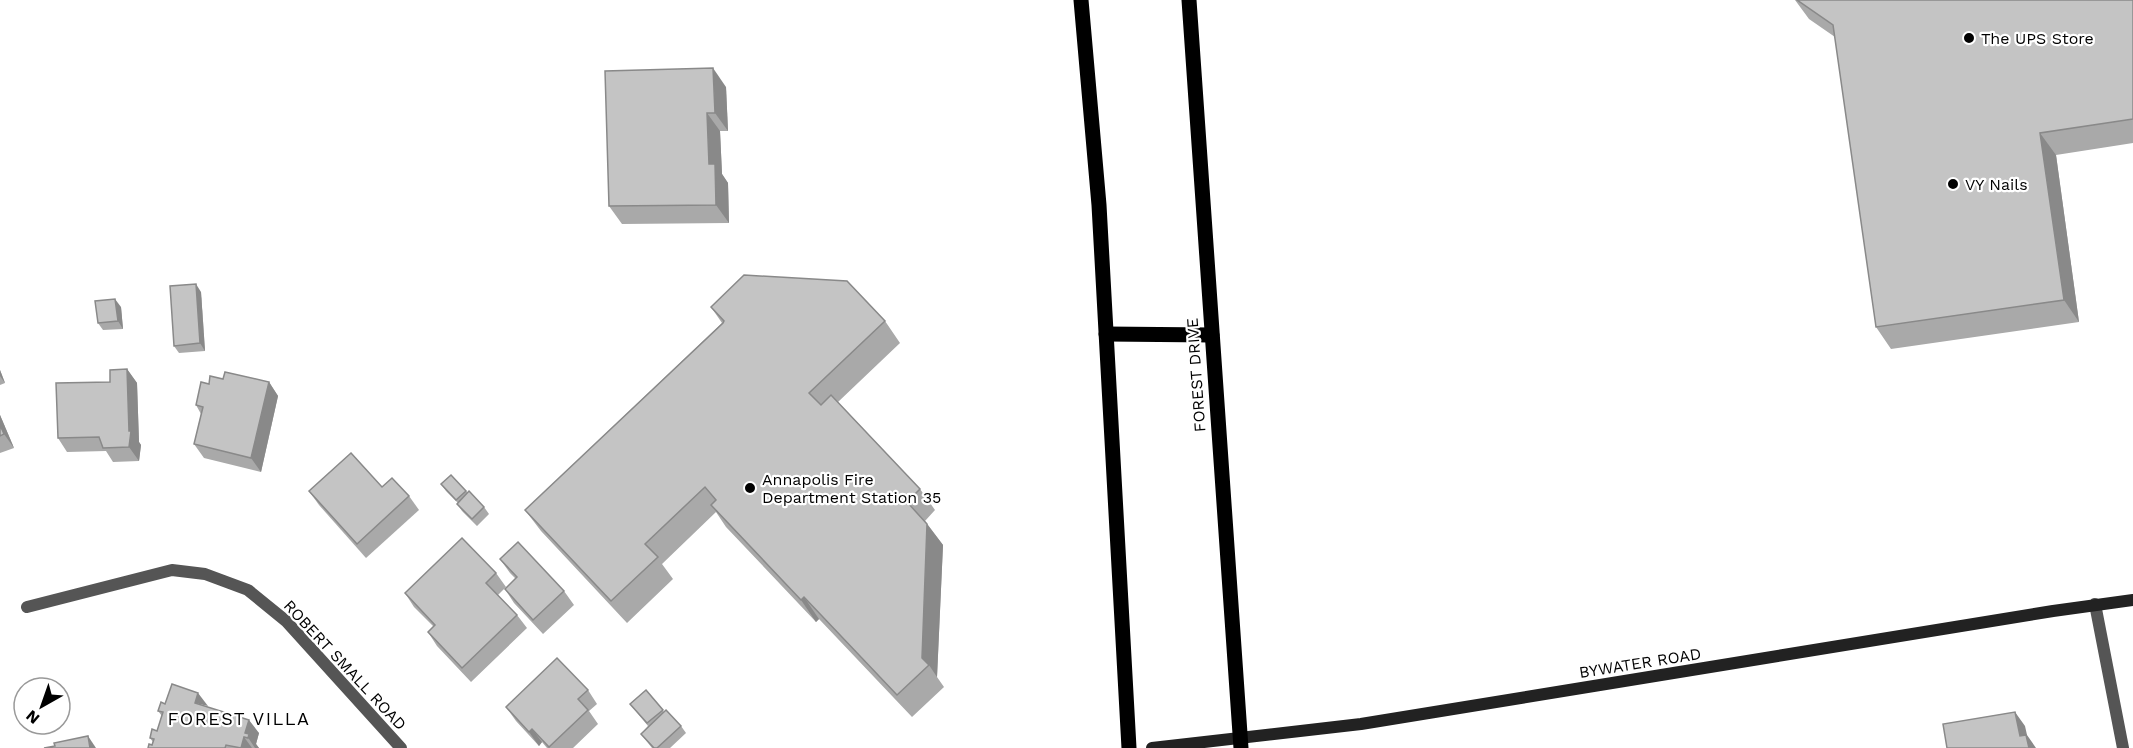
<svg xmlns="http://www.w3.org/2000/svg" width="2133" height="748" font-family="'Work Sans',sans-serif">
<style>
.lines{fill:none;stroke-linecap:round;stroke-linejoin:round}
.street{stroke:#555;stroke-width:12}
.secondary{stroke:#222;stroke-width:12}
.primary{stroke:#000;stroke-width:15}
.wall{fill:#a9a9a9}
.shaded-wall{fill:#898989}
.building{fill:#c4c4c4;stroke:#898989;stroke-width:1.5}
.poi-dot{fill:#000;stroke:#fff;stroke-width:2}
.labels{text-anchor:middle;dominant-baseline:central;stroke-width:4.5;stroke-linejoin:round;paint-order:stroke}
.poi-label{font-size:16px;fill:#000;stroke:#fff;text-anchor:start}
.street-label{font-size:16px;fill:#000;stroke:#fff}
.neighbourhood-label{font-size:18px;letter-spacing:1.5px;fill:#000;stroke:#fff}
</style>
<rect width="100%" height="100%" fill="#fff"/>
<g class="lines">
<g class="street">
<polyline points="2095,604 2123,748"/>
<polyline points="27,607 172,570 205,574 248,590 286,621 401,748"/>
</g>
<polyline class="secondary" points="1152,748 1361,724 2053,611 2133,600"/>
<g class="primary">
<polyline points="1081,0 1099,205 1129,748"/>
<polyline points="1189,0 1241,748"/>
<polyline points="1106,334 1212,335"/>
</g>
</g>
<g class="wall">
<polygon points="1795,0 2133,0 2133,143 2056,155 2079,322 1891,349 1876,327 1835,37 1809,19"/>
<polygon points="726,87 728,131 720,131 722,174 728,183 729,223 622,224 609,206"/>
<polygon points="201,292 205,351 179,353 174,346"/>
<polygon points="121,307 123,329 103,330 98,323"/>
<polygon points="711,307 885,321 900,343 838,402 920,489 935,510 925,521 943,545 937,677 944,687 912,717 819,619 816,622 726,527 716,512 662,564 673,579 627,623 541,531 525,510 722,323"/>
<polygon points="127,369 137,383 139,442 141,445 139,461 113,462 106,451 67,452 58,438 110,382"/>
<polygon points="0,370 5,383 0,385"/>
<polygon points="223,379 269,382 278,396 261,472 204,458 194,444 201,414 196,405 209,384"/>
<polygon points="0,415 14,448 0,453"/>
<polygon points="441,484 466,491 484,507 489,514 477,526 462,511 457,504 458,503 446,491"/>
<polygon points="382,487 409,496 419,510 366,558 319,505 309,491"/>
<polygon points="500,559 564,591 574,605 543,634 514,603 505,589 516,579 510,573"/>
<polygon points="496,573 506,587 498,595 517,615 527,628 471,682 437,646 428,632 434,627 414,607 405,593"/>
<polygon points="588,690 597,704 589,711 598,724 573,748 547,748 542,742 539,746 516,721 506,707"/>
<polygon points="646,690 664,712 681,726 686,733 670,748 652,748 641,734 648,726 630,704"/>
<polygon points="165,704 208,707 259,733 256,744 259,748 148,748 152,745 153,742 150,738 157,731 162,716 158,711"/>
</g>
<g class="shaded-wall">
<polygon points="713,68 726,87 728,131 715,113"/>
<polygon points="707,113 720,131 722,174 728,183 729,223 716,205 709,164"/>
<polygon points="2040,133 2056,155 2079,322 2064,300"/>
<polygon points="196,284 201,292 205,351 200,343"/>
<polygon points="115,299 121,307 123,329 118,321"/>
<polygon points="127,369 137,383 139,442 141,445 139,461 129,447"/>
<polygon points="0,370 5,383 0,376"/>
<polygon points="269,382 278,396 261,472 251,458"/>
<polygon points="0,415 14,448 4,434 0,425"/>
<polygon points="927,524 943,545 937,677 929,665 922,658"/>
<polygon points="804,597 819,619 816,622 801,600"/>
<polygon points="198,693 208,706 195,703"/>
<polygon points="2015,712 2025,726 2027,735 2036,748 2028,748 2020,736"/>
<polygon points="249,720 259,733 256,744 259,748 255,748 245,733"/>
<polygon points="532,729 542,742 539,746 529,732"/>
<polygon points="88,736 96,748 90,748"/>
<polygon points="244,737 252,748 241,748"/>
</g>
<g class="building">
<polygon points="1797,0 2133,0 2133,119 2040,133 2064,300 1876,327 1833,25"/>
<polygon points="713,68 715,113 707,113 709,164 715,164 716,205 609,206 605,71"/>
<polygon points="744,275 847,281 885,321 809,393 821,405 831,395 920,489 907,502 927,524 922,658 929,665 897,695 804,597 801,600 711,505 716,500 705,487 645,544 658,557 611,601 525,510 723,323 724,321 711,307"/>
<polygon points="196,284 200,343 174,346 170,286"/>
<polygon points="115,299 118,321 98,323 95,301"/>
<polygon points="127,369 129,431 131,431 129,447 103,448 99,437 58,438 56,383 110,382 110,370"/>
<polygon points="225,372 269,382 251,458 194,444 203,407 196,405 201,382 209,384 210,376 223,379"/>
<polygon points="0,425 4,434 0,436"/>
<polygon points="351,453 382,487 392,478 409,496 357,544 309,491"/>
<polygon points="451,475 466,491 456,500 441,484"/>
<polygon points="469,491 484,507 472,519 457,504"/>
<polygon points="462,538 496,573 486,583 517,615 462,668 428,632 435,625 405,593"/>
<polygon points="518,542 564,591 533,620 505,589 517,577 500,559"/>
<polygon points="557,658 588,690 578,699 588,710 549,747 532,729 529,732 506,707"/>
<polygon points="172,684 198,693 195,703 249,720 245,733 249,734 248,738 244,737 241,748 226,745 225,748 148,748 149,744 152,745 154,739 150,738 152,729 157,731 163,712 158,711 161,702 165,704"/>
<polygon points="646,690 663,710 647,723 630,704"/>
<polygon points="666,710 681,726 657,748 654,748 641,734"/>
<polygon points="2015,712 2020,736 2026,735 2029,748 1947,748 1943,724"/>
<polygon points="88,736 90,748 44,748 55,746 54,743"/>
</g>
<g class="poi-dot">
<circle cx="1969" cy="38" r="6"/>
<circle cx="1953" cy="184" r="6"/>
<circle cx="750" cy="488" r="6"/>
</g>
<g class="labels">
<g class="poi-label">
<text x="1981" y="38">The UPS Store</text>
<text x="1965" y="184">VY Nails</text>
<text x="762" y="479">Annapolis Fire<tspan x="762" dy="18">Department Station 35</tspan></text>
</g>
<g class="street-label">
<text transform="translate(1196 375) rotate(-94)">FOREST DRIVE</text>
<text transform="translate(1640 663) rotate(-9)">BYWATER ROAD</text>
<text transform="translate(345 665) rotate(47)">ROBERT SMALL ROAD</text>
</g>
<g class="neighbourhood-label">
<text x="239" y="718">FOREST VILLA</text>
</g>
</g>
<g transform="translate(42 706) rotate(220)"><circle r="28" fill="#ffffff" stroke="#999999" stroke-width="1.5"/>
<path d="M0-4.5L10 22L0 15L-10 22Z" fill="#000000"/>
<text y="-9" font-size="16" font-weight="bold" text-anchor="middle" fill="#000000">N</text>
</g>
</svg>
